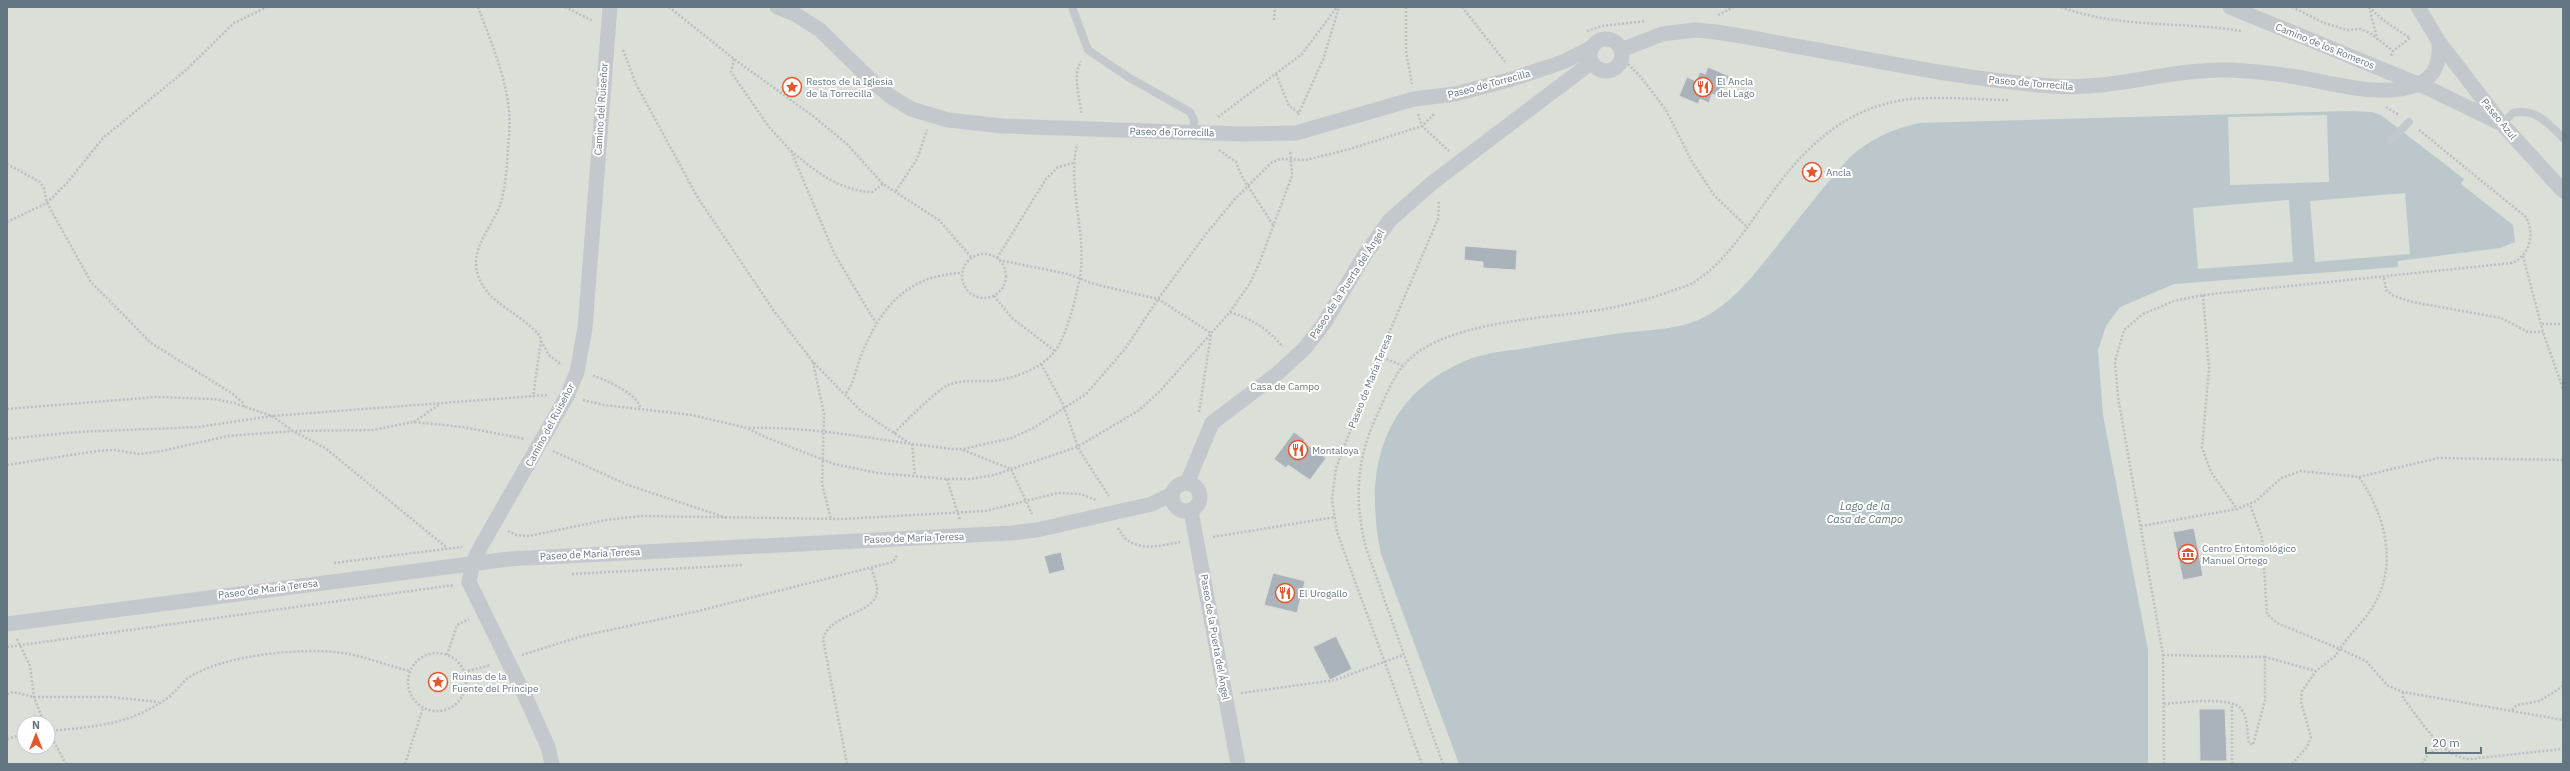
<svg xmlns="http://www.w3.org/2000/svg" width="2570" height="771" font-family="'IBM Plex Sans',sans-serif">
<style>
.green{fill:#dadfd7;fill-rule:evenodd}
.water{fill:#bbc7cb;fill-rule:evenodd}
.building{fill:#aab3b9;stroke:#dcdcda}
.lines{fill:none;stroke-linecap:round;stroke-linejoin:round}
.path{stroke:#bbbfc2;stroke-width:2.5;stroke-dasharray:2 2;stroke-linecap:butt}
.lane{stroke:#c3c8cc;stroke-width:8}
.street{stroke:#c3c8cc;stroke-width:15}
.labels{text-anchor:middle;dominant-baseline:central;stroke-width:4;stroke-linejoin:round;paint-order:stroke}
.street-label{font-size:10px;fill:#657683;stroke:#fff}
.poi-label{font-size:10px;fill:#657683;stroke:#fff;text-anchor:start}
.park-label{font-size:10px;fill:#687a64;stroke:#fff}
.water-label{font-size:11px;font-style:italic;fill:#60757c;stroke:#fff}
</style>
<rect width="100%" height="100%" fill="#fafaf8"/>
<path class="green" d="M7,7H2563V764H7ZM24,723H48V747H24Z"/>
<path class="water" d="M2350,111L2372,112L2381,115L2464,179L2461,184L2513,225L2515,242L2500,248L2398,261V267L2174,284L2120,307L2106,326L2098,350L2103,415L2148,650V764H1459L1381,554C1363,469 1383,393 1470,359C1486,353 1504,351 1521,349C1554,343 1587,338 1621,333C1647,330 1682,330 1706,316C1736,300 1756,272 1777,246C1801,216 1824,186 1850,157C1871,139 1893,128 1920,123ZM2327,115L2329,182L2230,185L2228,117ZM2405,193L2410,254L2315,262L2310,201ZM2289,200L2293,262L2198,269L2193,208Z"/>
<g class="building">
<polygon points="1708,67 1729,76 1720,97 1712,94 1709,103 1700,99 1698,104 1679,96 1687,77 1696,81 1700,72 1705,74"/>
<polygon points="1465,246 1517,250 1516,270 1483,268 1483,262 1464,260"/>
<polygon points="1294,432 1305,440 1303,442 1326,458 1310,480 1288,465 1286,468 1274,459"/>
<polygon points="2194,528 2203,576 2183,580 2173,532"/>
<polygon points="1061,552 1065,570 1049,574 1044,556"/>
<polygon points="1273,573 1305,581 1297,613 1264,605"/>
<polygon points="1336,636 1352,669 1330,680 1313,647"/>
<polygon points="2199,709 2225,709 2227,761 2200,761"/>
</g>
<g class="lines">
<g class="path">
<path d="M478,7C493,48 513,91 509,135C507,158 507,184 500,205C491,229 468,250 479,278C490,305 522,314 540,336L541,340L533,397"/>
<polyline points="565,7 593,21"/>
<polyline points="669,7 734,59 813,116 847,144 883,184 939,220 972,258"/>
<polyline points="1406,7 1406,51 1412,84"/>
<polyline points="1462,7 1506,63"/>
<path d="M2061,7C2120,29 2181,21 2242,31"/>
<polyline points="2292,7 2324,23 2347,30 2360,29 2370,33 2393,51"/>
<polyline points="2369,7 2383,20 2410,38 2393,51 2391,56"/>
<polyline points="2369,7 2377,38"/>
<polyline points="1718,15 1734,7"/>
<polyline points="1274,20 1275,7"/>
<polyline points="1587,31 1602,26 1646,21"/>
<polyline points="623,50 636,84 698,198 774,311 813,362 861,411 909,443"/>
<polyline points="734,59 731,72 769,127 791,151 835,255 876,323"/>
<polyline points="1628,64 1641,77 1666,110 1691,160 1714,195 1747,227"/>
<polyline points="1276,74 1289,106 1299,113"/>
<polyline points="2386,107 2399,115"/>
<path d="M1081,113C1080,96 1072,77 1081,61"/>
<polyline points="1418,114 1422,126 1449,151"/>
<polyline points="1298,115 1323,60 1339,7"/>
<polyline points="1218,117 1302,54 1337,7"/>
<polyline points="1219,150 1236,162 1241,175 1273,225"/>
<path d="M791,151C815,171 840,191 872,192L883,184"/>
<polyline points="7,164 40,182 44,188 47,203 91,282 151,343 233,394 243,403 244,407"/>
<polyline points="896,191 917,159 927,130"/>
<polyline points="7,222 47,203 67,183 103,138 186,70 234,23 267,7"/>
<circle cx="984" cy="276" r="22"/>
<polyline points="2523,256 2543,332 2563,389"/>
<polyline points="997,258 1046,179 1058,167 1073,163"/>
<polyline points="999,260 1068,274 1094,284 1158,299 1211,333"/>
<polyline points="2384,278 2386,290 2394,296 2412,302 2501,318 2528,332 2543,332"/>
<polyline points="2203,295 2209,369 2202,448 2211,472 2237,509"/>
<polyline points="994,296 1012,318 1055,351"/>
<path d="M1230,312C1252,319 1268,329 1283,347"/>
<polyline points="2542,324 2563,324"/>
<polyline points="541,341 549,355 562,365"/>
<polyline points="1379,356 1403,366"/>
<polyline points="813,362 824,414 822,484 831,519"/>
<polyline points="1041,364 1063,404 1079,450 1109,496"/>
<path d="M593,376C605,379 640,395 640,409"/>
<path d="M846,393C854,384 856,368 861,356C880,308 907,275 962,273"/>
<polyline points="583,400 604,405 692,415 747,428 765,437 834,464 878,473 947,479 970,479 994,475 1077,447 1138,411 1160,391 1230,312 1250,283 1259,264 1292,176 1290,150"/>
<polyline points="7,409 156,397 214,399 234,403 272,416 293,431 325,448 446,547"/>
<polyline points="1199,412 1211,334"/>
<polyline points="414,422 440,404"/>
<path d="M749,428C817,426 886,442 953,449H963L1012,438L1035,427L1086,394L1125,349L1158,299L1206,234L1235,199L1271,163L1280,159L1306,160L1350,149L1422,126L1434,114"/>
<path d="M894,433C905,422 937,390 948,385C965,378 982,383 999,380C1018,377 1043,367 1055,351C1067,335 1076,297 1080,277C1087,232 1067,189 1077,144"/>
<polyline points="7,439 77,432 198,427 272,416 548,395"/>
<polyline points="912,444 915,476"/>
<polyline points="963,450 1011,469 1032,514"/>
<polyline points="553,451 628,485 727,518"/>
<polyline points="7,465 97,451 114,450 140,454 161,451 228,436 293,431 373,430 413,422 463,427 525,439"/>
<polyline points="2359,477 2438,458 2563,460"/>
<polyline points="947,479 960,520"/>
<path d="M2141,526L2237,509L2256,501L2281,478L2301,471L2359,477C2384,513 2398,562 2375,603C2366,620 2350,633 2340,649L2366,661L2387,685L2403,692L2563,720"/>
<path d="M1118,528C1130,553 1157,547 1180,542"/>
<polyline points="508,531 516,535 529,536 606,520 641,516 842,519 985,511 1058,493 1081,494 1096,500"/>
<polyline points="1213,537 1335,517"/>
<polyline points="334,563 462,547"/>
<polyline points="572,574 743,565"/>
<polyline points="17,639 30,666 34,697 44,723"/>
<polyline points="7,647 454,585"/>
<circle cx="437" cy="682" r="29"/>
<polyline points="447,655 457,625 469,619"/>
<polyline points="522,655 582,636 698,611 893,562 897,555"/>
<polyline points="2163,655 2265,657"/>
<polyline points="464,672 491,665"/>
<path d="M2403,692V698C2420,719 2442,758 2470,759L2563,749"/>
<polyline points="1241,693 1335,680 1403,655"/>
<polyline points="7,694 13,692 34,697 111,697 159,702"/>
<path d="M2164,704C2180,703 2233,695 2242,710C2248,719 2247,733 2249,743L2253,745L2265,700V657L2316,671L2335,656L2340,649L2277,623L2267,614L2262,538L2250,504"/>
<polyline points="2512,710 2517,705 2540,701 2563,686"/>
<path d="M48,731C94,727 130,725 169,697C176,692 181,683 188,678C222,655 303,647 343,653C364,656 388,666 410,671"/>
<polyline points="48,731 66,764"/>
<polyline points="7,739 24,734"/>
<polyline points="405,764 423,708"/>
<path d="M847,764L823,639C830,613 874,615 877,592C878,584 873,575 871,567"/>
<polyline points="1422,764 1337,532 1332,500 1336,468 1379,356 1438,219 1439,200"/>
<path d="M1443,764L1366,548C1354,499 1356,459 1378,413C1385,398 1392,379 1403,366C1442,318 1558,319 1615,307C1634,303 1653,298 1671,291C1679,288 1689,286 1696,281C1727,260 1747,227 1769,197C1805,146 1847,106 1911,99C1943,96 1978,100 2010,100"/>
<path d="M2164,764L2163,655L2118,397L2115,362L2124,330L2143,314L2174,301L2203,295L2512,263C2530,255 2535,234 2526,217L2419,130"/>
<polyline points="2232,764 2232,704"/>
<polyline points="2292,764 2307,747 2311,737 2301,702 2302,691 2316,671"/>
<polyline points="2422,764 2429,753 2442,746"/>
</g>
<g class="lane">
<polyline points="1072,7 1088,50 1128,77 1190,112 1194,120 1194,133"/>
<path d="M2502,124L2513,113C2536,108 2548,123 2563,138"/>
<polyline points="2390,141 2409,122"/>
</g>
<g class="street">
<polyline points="777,7 795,14 820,30 873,82 890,96 911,109 948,120 1003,126 1240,134 1296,133 1414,99 1455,94 1512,79 1563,62 1591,48"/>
<polyline points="2230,7 2430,89 2502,124"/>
<polyline points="2418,7 2439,42 2502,124 2563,191"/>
<circle cx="1606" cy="55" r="16"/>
<path d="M1621,50L1662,34L1695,30C1728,32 1762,40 1795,46C1880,61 1966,80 2052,86C2112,91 2171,68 2231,70C2251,71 2271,73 2290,76C2327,81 2383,100 2418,84C2437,76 2440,60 2439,42"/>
<circle cx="1186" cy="497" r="14"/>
<polyline points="1187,483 1212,423 1278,373 1304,349 1323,325 1364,256 1390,220 1432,183 1592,62"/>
<polyline points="1191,511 1238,764"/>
<polyline points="7,624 509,559 1011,533 1037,530 1152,504 1172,494"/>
<polyline points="552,764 548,747 526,698 469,582 473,562 481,546 567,396 577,372 585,328 610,7"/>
</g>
</g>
<defs>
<symbol id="sight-ring" viewBox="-11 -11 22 22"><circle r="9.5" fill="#fff" stroke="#e4572e" stroke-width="1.5"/><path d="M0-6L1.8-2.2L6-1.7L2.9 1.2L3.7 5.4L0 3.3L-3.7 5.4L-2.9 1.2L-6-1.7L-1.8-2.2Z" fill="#e4572e"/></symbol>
<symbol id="restaurant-ring" viewBox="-11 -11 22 22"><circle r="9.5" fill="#fff" stroke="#e4572e" stroke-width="1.5"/><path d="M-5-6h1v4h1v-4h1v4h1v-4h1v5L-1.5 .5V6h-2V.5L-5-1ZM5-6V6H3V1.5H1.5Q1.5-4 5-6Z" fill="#e4572e"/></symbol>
<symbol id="museum-ring" viewBox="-11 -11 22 22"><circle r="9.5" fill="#fff" stroke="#e4572e" stroke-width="1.5"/><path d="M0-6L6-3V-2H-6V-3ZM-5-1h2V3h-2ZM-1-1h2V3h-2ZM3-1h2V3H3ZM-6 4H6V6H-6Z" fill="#e4572e"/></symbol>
</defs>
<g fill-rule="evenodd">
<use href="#sight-ring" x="781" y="76" width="22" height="22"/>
<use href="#restaurant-ring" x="1692" y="76" width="22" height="22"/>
<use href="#sight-ring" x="1801" y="161" width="22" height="22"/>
<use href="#restaurant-ring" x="1287" y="439" width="22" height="22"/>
<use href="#museum-ring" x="2177" y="543" width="22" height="22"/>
<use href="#restaurant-ring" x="1274" y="582" width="22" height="22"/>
<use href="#sight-ring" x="427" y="671" width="22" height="22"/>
</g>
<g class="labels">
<g class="street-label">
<text transform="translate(2325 46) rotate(22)">Camino de los Romeros</text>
<text transform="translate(2031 83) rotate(5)">Paseo de Torrecilla</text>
<text transform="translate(1489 84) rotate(-15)">Paseo de Torrecilla</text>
<text transform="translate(601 109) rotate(-86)">Camino del Ruiseñor</text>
<text transform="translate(2499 119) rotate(51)">Paseo Azul</text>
<text transform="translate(1172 132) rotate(1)">Paseo de Torrecilla</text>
<text transform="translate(1347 284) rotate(-57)">Paseo de la Puerta del Ángel</text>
<text transform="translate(1370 381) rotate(-68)">Paseo de María Teresa</text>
<text transform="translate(550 425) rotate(-62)">Camino del Ruiseñor</text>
<text transform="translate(914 538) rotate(-2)">Paseo de María Teresa</text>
<text transform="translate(590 554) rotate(-3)">Paseo de María Teresa</text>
<text transform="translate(268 589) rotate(-7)">Paseo de María Teresa</text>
<text transform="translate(1215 637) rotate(80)">Paseo de la Puerta del Ángel</text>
</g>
<g class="poi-label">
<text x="806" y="81">Restos de la Iglesia<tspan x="806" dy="12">de la Torrecilla</tspan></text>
<text x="1717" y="81">El Ancla<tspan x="1717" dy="12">del Lago</tspan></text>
<text x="1826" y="172">Ancla</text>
<text x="1312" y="450">Montaloya</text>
<text x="2202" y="548">Centro Entomológico<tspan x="2202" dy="12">Manuel Ortego</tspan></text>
<text x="1299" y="593">El Urogallo</text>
<text x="452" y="676">Ruinas de la<tspan x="452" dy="12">Fuente del Príncipe</tspan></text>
</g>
<g class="park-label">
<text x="1285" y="386">Casa de Campo</text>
</g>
<g class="water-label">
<text x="1865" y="506">Lago de la<tspan x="1865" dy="13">Casa de Campo</tspan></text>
</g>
</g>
<rect width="2570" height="771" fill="none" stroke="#657683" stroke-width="16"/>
<g transform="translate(36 735)"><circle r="19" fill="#ffffff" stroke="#c1c8cd"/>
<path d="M0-3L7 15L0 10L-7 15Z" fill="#e4572e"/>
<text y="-6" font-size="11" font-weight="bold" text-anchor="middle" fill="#657683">N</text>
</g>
<path d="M2426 747v6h55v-6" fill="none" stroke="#657683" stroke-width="2"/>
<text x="2432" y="747" font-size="12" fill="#657683" stroke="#ffffff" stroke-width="3" paint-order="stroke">20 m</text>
</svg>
